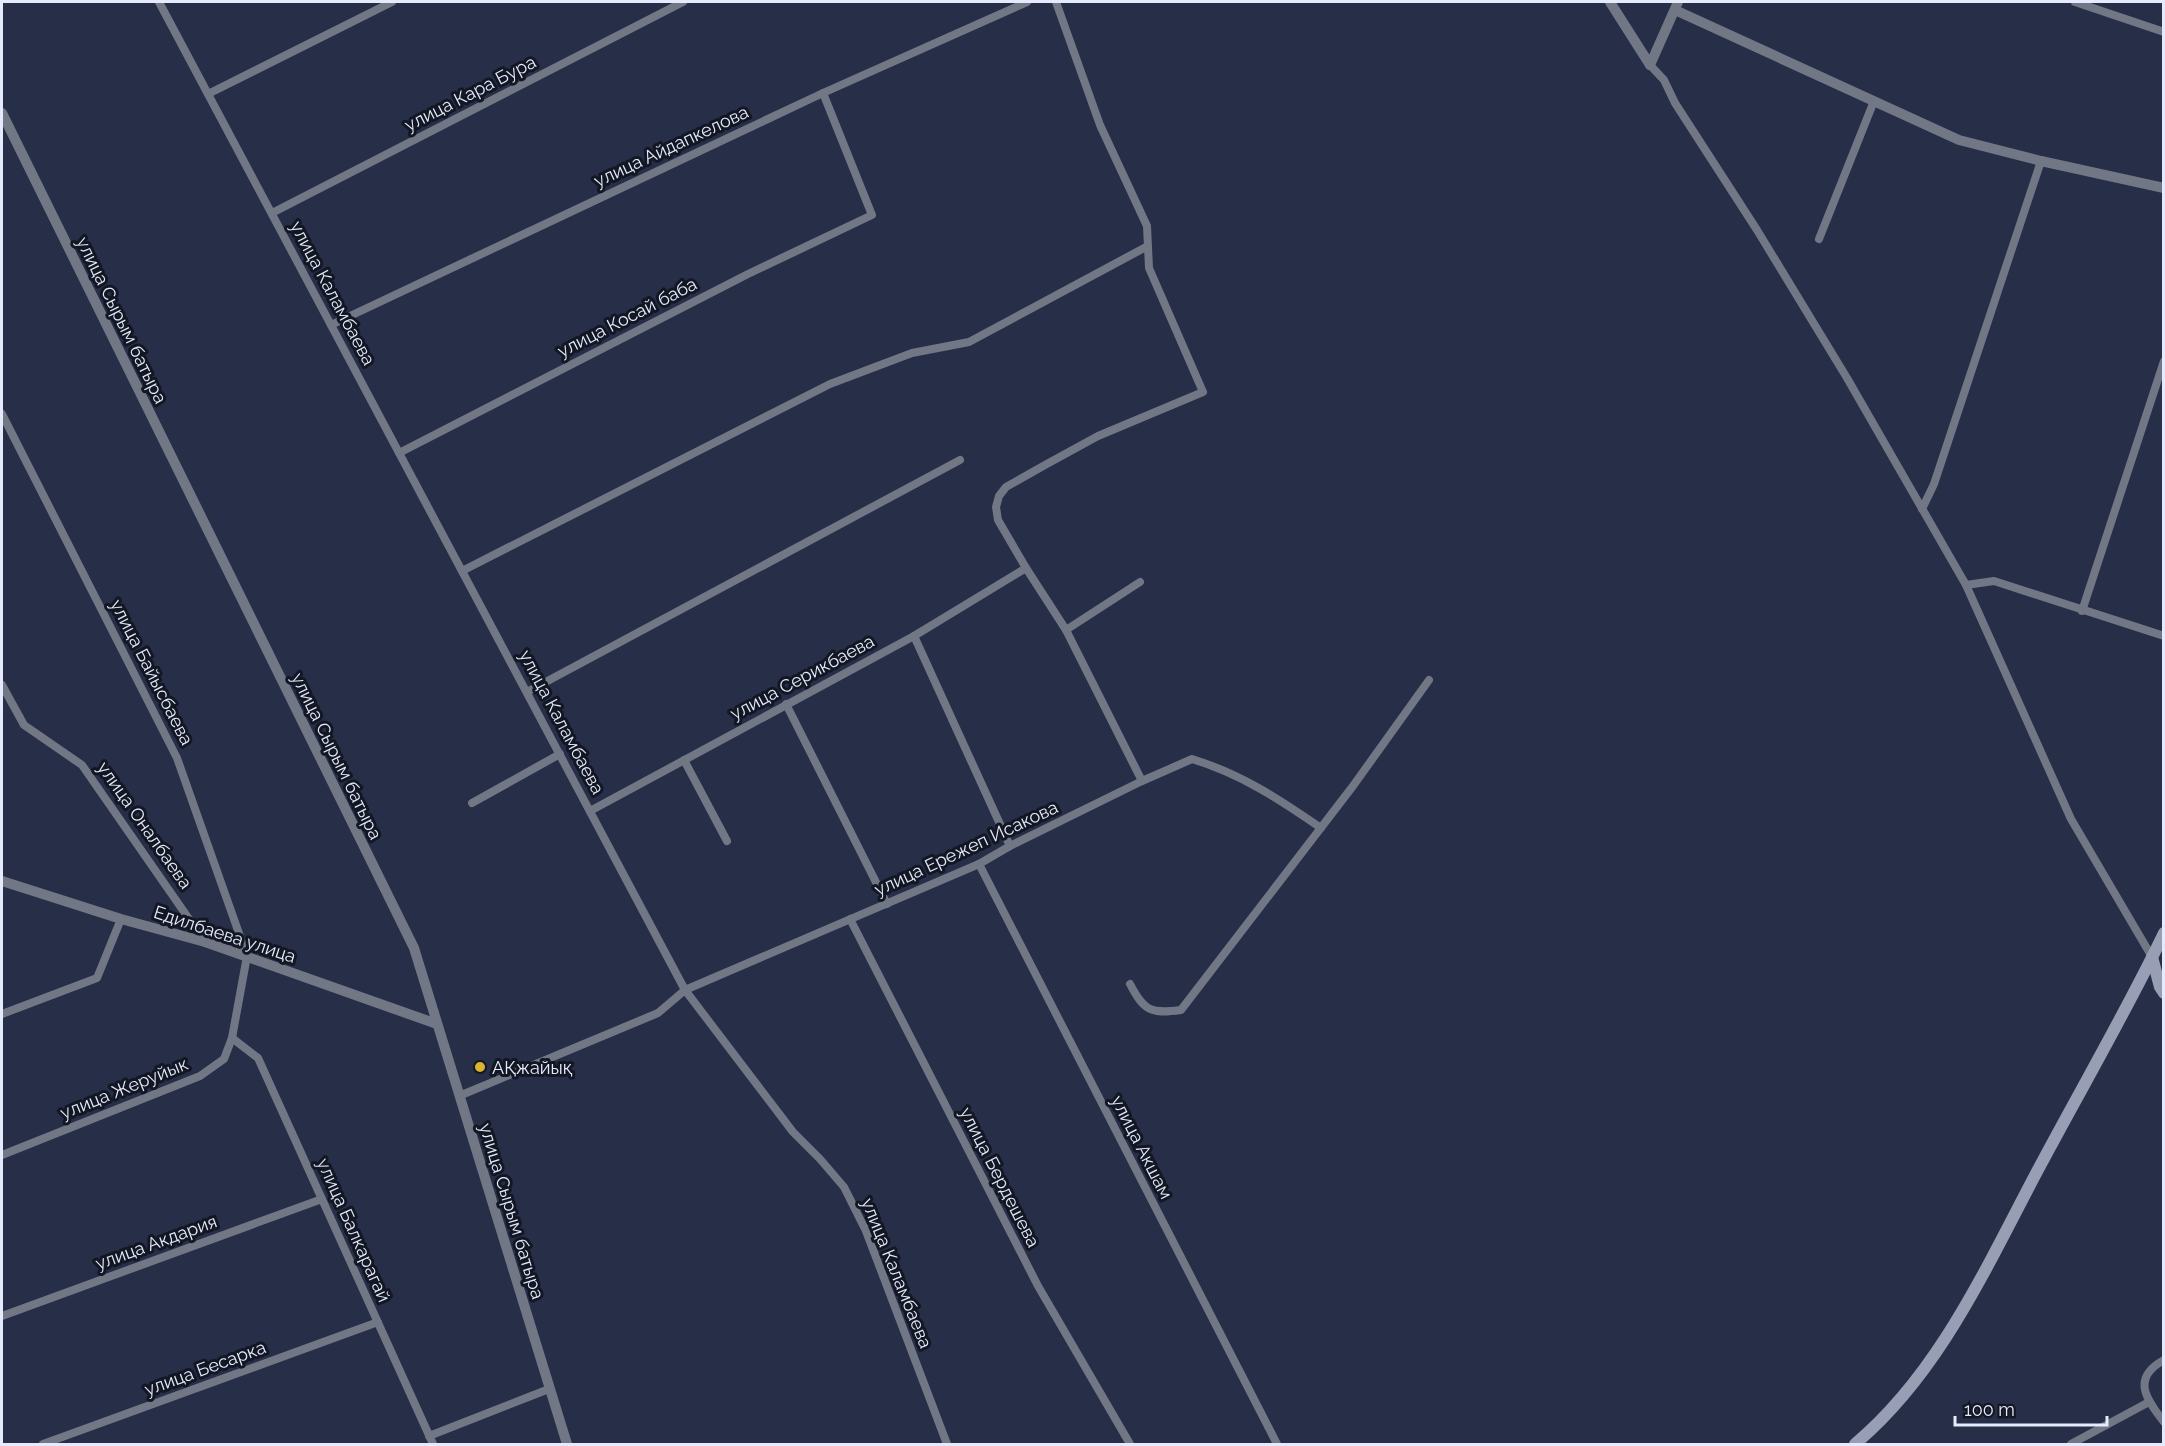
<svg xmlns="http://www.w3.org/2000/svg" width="2165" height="1446" font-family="Raleway,sans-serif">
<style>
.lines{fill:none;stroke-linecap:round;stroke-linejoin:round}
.minor{stroke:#727785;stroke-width:8}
.tertiary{stroke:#727785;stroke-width:10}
.secondary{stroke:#989fb5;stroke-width:12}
.poi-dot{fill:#dab333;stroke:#131723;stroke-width:2}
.labels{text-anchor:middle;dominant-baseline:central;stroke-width:6;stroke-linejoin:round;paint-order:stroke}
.street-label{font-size:18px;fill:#e5ebfc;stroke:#131723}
.poi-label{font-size:18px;fill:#e5ebfc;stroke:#131723;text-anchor:start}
</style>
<rect width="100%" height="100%" fill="#262e48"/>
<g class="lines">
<g class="minor">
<polyline points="159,2 685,990 793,1132 820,1159 844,1187 866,1231 947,1444"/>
<polyline points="1056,2 1100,125 1147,226 1149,268 1203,392 1098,436 1045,465 1006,487 999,496 996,507 998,520 1026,568 1066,630 1142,781"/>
<polyline points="2075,2 2164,32"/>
<polyline points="1650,65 1664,80 1675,103 1757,230 1847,378 1966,585 2071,819 2152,957"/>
<polyline points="208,94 392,2"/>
<polyline points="272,213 683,2"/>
<polyline points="1819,239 1874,101"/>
<polyline points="331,325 823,93 1027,2"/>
<polyline points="2,414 177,758 247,956 232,1038 224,1059 200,1076 2,1155"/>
<polyline points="399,453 748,274 872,215 823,93"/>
<polyline points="1922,509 1934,484 2041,161"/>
<polyline points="462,571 830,384 912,353 969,342 1146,247"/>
<polyline points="1966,585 1994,581 2164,636"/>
<polyline points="2082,611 2164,361"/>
<polyline points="1066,630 1140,582"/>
<polyline points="914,636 1010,846"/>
<polyline points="2,685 24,725 82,765 205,942"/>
<polyline points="527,692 960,460"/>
<polyline points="786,704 887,904"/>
<polyline points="684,760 727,841"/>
<polyline points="472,803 560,754"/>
<polyline points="590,811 914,636 1026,568"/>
<polyline points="979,864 1277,1444"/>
<polyline points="850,919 1038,1286 1130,1444"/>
<path d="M1130,984C1144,1011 1151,1014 1181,1010L1353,786L1429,680"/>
<polyline points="2,1014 97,978 121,919"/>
<polyline points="232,1038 258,1058 433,1444"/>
<path d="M459,1096L658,1013L685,990L979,864L1010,846L1142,781L1192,759C1241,774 1279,799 1321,828"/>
<polyline points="2,1316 322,1199"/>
<path d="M2164,1360C2131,1378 2146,1399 2164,1422"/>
<polyline points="429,1436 549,1389"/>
<polyline points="43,1444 378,1322"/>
<polyline points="2071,1444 2149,1402"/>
</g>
<g class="tertiary">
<polyline points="1610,2 1650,65"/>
<polyline points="1675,10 1959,140 2041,161 2164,188"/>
<polyline points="1650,65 1678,2"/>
<polyline points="2,113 414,948 567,1444"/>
<polyline points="2,881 121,919 205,942 437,1024"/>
</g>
<g class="secondary">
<polyline points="2152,957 2160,987 2164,993"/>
<path d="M1855,1444C1941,1372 1988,1263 2040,1166C2081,1089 2126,1012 2164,933"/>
</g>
</g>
<circle class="poi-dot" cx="480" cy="1067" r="6"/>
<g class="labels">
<g class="street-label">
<text transform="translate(470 93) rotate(-27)">улица Кара Бура</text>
<text transform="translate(671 146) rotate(-25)">улица Айдапкелова</text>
<text transform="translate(333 293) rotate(62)">улица Каламбаева</text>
<text transform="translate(627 317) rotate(-27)">улица Косай баба</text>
<text transform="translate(122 320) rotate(64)">улица Сырым батыра</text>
<text transform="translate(152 672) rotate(63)">улица Байысбаева</text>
<text transform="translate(802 677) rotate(-28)">улица Серикбаева</text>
<text transform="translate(562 722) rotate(62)">улица Каламбаева</text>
<text transform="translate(337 756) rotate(64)">улица Сырым батыра</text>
<text transform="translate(145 825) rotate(55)">улица Оналбаева</text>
<text transform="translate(966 848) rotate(-25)">улица Ережеп Исакова</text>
<text transform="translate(225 934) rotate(18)">Едилбаева улица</text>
<text transform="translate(124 1088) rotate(-22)">улица Жеруйык</text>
<text transform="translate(1142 1147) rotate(63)">улица Акшам</text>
<text transform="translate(1000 1177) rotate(63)">улица Бердешева</text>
<text transform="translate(512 1211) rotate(73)">улица Сырым батыра</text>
<text transform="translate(354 1230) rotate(66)">улица Балкарагай</text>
<text transform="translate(156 1242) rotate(-20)">улица Акдария</text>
<text transform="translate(897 1273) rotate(68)">улица Каламбаева</text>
<text transform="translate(205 1368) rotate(-20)">улица Бесарка</text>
</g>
<g class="poi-label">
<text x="492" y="1067">АҚжайық</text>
</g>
</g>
<rect width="2165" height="1446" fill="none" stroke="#e5ebfc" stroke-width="6"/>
<path d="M1955 1416v9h152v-9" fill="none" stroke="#e5ebfc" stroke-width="3"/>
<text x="1964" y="1416" font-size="18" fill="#e5ebfc" stroke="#131723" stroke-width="4.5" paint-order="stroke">100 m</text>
</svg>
